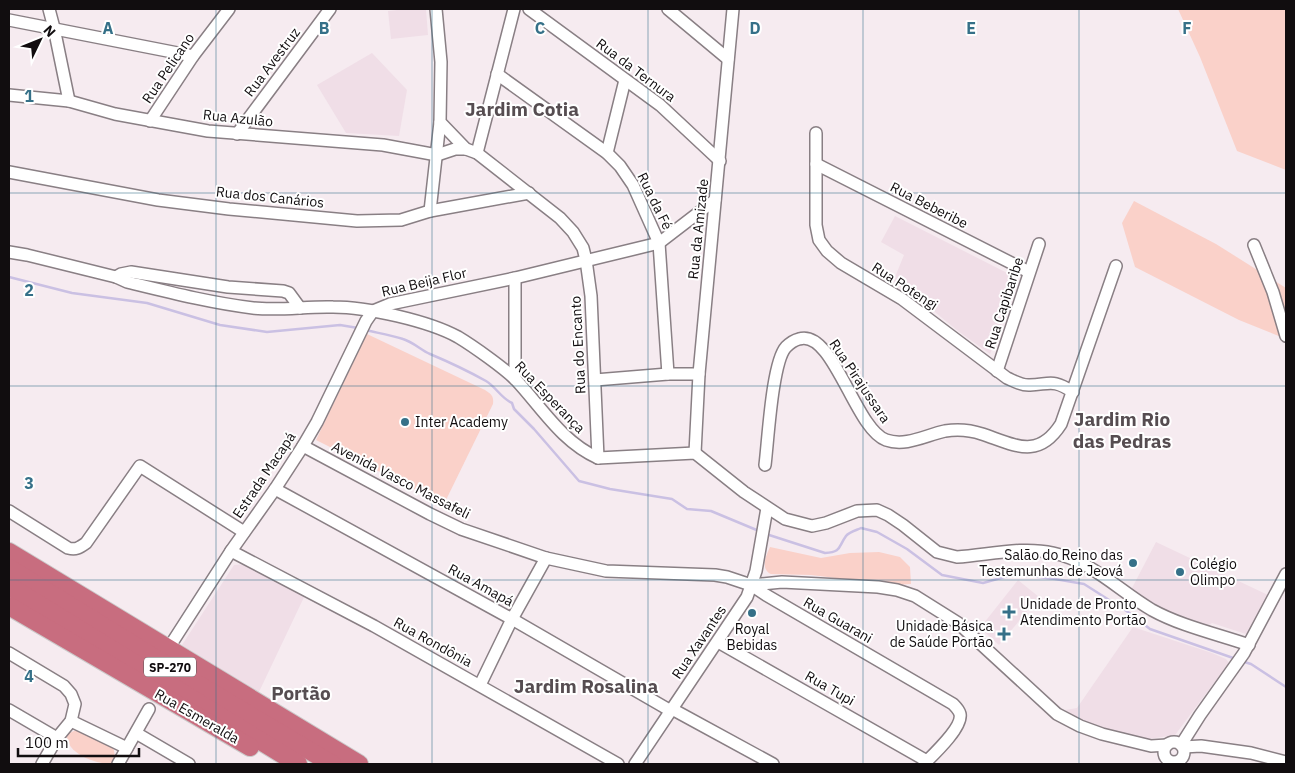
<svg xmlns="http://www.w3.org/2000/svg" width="1295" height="773" font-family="'IBM Plex Sans',sans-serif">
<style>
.built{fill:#f0dee7}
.green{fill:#fad1c9}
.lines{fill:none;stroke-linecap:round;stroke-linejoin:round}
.stream{stroke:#cac0e3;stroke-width:2.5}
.minor-casing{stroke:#897f84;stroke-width:14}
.highway-casing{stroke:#cbcaca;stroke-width:20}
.minor{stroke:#fff;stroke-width:11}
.highway{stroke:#c86d7f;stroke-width:18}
.grid{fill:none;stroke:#357088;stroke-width:1;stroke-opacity:0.55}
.poi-dot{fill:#357088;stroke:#fff;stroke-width:2}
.labels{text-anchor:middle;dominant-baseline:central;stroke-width:4;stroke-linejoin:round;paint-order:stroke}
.shield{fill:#fff;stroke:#585657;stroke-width:1}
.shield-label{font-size:12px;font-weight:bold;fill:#110d0f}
.street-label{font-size:14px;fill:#110d0f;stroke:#fff}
.poi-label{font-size:14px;fill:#110d0f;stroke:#fff;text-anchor:start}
.district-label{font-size:19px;font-weight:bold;fill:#564d51;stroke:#fff}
.grid-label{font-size:16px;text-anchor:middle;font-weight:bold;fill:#357088;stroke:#fff;stroke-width:4;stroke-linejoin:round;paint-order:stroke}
</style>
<rect width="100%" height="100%" fill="#f6ebf0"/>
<g class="built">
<polygon points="406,9 426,9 428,35 391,39 388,11"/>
<polygon points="372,53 407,90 399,136 346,133 317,85"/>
<polygon points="895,216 1019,279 990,354 958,331 936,313 931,306 893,282 904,255 881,242"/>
<polygon points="1156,542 1268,595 1249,635 1212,623 1209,625 1167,614 1131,590"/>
<polygon points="246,564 306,593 258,694 182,645 234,565"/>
<polygon points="1018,580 1039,597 999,645 980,628"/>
<polygon points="1133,627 1212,653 1226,659 1229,663 1175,735 1148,739 1103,729 1086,723 1065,710 1077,708"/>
</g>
<g class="green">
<polygon points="1178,9 1286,9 1286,170 1237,151 1200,57"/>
<polygon points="1134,201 1216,244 1286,288 1286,339 1239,320 1135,267 1122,223"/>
<path d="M367,334L485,390C491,394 494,396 493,404L444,504L316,440Z"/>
<path d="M770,547L821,558L850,553L879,552L900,557L910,567L911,584L893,585L811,575L771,574C760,569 766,556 770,547Z"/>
<path d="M74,731H80L113,746L115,756L111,764C95,764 65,753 67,734Z"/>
</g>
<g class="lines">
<g class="stream">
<polyline points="9,277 72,293 147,303 220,325 267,332 340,325 358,328"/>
<path d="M365,330C378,333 391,335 403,339C413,342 421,350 430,354C449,362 468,371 486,381C496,387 501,398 512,403L514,409L534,429L579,481L610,489L672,499L687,509L711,511L759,531"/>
<path d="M766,534L825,553C842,552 838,547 846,536C849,532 857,530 861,528L877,532L907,549L942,575L983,583L1015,574L1055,579L1084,584L1128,612L1150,629L1236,659"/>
<polyline points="1241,661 1251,664 1286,687"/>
</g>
<defs>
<g id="minor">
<polyline points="49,9 54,28 69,101"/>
<polyline points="436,9 441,62 440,122 466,149 477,153 560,218 573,232 583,248 586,260 591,296 598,458"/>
<polyline points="529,9 660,105 720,161"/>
<polyline points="668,9 728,59"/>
<polyline points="9,20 193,56"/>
<polyline points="497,74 607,153 620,166 633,185 659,243 668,374"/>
<polyline points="9,95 69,101 115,114 208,131 383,145 437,155 455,149 466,149"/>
<polyline points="150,121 193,56 229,9"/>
<path d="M816,133V225L819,240L827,251L841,263L902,299L1007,378C1014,381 1022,386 1030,385C1051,384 1053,379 1073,392"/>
<polyline points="237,134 330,9"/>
<polyline points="477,153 514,9"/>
<polyline points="607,153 625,80"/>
<polyline points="816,164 1029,272"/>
<polyline points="9,172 158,200 229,209 357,221 401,220 430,211 529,193"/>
<polyline points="430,211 440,122"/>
<polyline points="1254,245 1273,292 1286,336"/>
<path d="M9,252L27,255L116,277L127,282C168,292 211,303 253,308C280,311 307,306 333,307C367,307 429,321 458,337C473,346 504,368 516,380C542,408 562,442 598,458L695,453L744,492L785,519L812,526L826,523L857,511L877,510L888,515L903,525L937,552L957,557C988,555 1022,546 1053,553C1092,561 1118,590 1152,610C1181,626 1217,634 1249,645"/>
<polyline points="116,277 121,274 131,272 228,287 283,291 289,293 300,308"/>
<polyline points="515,278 515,379"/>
<polyline points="997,371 1039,244"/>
<polyline points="595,380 668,374 699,374"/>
<polyline points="303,446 430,514 461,529 546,558 606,571 715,575 727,577 751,585 782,582 878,587 897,590 915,596 958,623 1057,714 1080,726 1102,734 1151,746 1167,745"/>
<polyline points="695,453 699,374 733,9"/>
<path d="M765,465C768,442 772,362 786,347C789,344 795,340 799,339C833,328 855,429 886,440C906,447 926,435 945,431C958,429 970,430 982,434C1015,445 1038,460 1061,424L1116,266"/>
<polyline points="275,489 512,619 671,711"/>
<path d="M9,511L68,548C76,550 79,548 86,543L140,466L244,532"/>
<polyline points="231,551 374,626 618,764"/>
<path d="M751,585L766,595L953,704C956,707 959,710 960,714C963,727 933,755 924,764"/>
<polyline points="718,642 927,761"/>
<polyline points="168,649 231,551 275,489 303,446 317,422 366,321 373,311 390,304 515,278 659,243 715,200"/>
<polyline points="9,653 64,686 71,694 75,704 71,721 57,738 42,764"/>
<polyline points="480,685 512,619 546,558"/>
<polyline points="672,709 773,764"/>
<polyline points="9,710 57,738"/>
<polyline points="71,721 127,748"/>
<polyline points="136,733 189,764"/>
<circle cx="1174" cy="752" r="10"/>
<polyline points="1181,745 1200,715 1244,653 1286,574"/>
<polyline points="1183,747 1201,746 1251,753 1286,762"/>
<polyline points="118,764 149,709"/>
<polyline points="635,764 747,597 756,571 767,508"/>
</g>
<g id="highway">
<polyline points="9,552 359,764"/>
<polyline points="9,568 179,673 332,764"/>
<polyline points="9,586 298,764"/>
<polyline points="9,606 250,747"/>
</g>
</defs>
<use href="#minor" class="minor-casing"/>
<use href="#highway" class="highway-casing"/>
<use href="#minor" class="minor"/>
<use href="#highway" class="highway"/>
</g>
<path class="grid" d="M216,9V764M432,9V764M648,9V764M863,9V764M1079,9V764M9,193H1286M9,386H1286M9,580H1286"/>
<g class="poi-dot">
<circle cx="405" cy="422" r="5"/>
<circle cx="1133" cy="563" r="5"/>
<circle cx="1180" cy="572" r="5"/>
<path d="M1006.5 604.5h5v5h5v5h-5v5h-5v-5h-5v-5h5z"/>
<circle cx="752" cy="613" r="5"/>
<path d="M1001.5 626.5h5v5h5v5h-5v5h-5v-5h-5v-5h5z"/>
</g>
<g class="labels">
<rect class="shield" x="144" y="657.5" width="52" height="19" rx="4"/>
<g class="shield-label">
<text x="170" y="667">SP-270</text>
</g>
<g class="street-label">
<text transform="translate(272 62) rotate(-53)">Rua Avestruz</text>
<text transform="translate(168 68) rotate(-56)">Rua Pelicano</text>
<text transform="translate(636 70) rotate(37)">Rua da Ternura</text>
<text transform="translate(238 118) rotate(6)">Rua Azulão</text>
<text transform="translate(270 197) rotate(6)">Rua dos Canários</text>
<text transform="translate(655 201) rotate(64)">Rua da Fé</text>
<text transform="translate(929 205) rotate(27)">Rua Beberibe</text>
<text transform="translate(698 229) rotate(-84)">Rua da Amizade</text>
<text transform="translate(424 282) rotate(-13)">Rua Beija Flor</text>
<text transform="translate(905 286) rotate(33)">Rua Potengi</text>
<text transform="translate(1004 303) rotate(-72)">Rua Capibaribe</text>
<text transform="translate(578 345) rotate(-93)">Rua do Encanto</text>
<text transform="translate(860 381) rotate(56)">Rua Pirajussara</text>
<text transform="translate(550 397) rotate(46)">Rua Esperança</text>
<text transform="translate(264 475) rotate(-56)">Estrada Macapá</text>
<text transform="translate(401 480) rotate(27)">Avenida Vasco Massafeli</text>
<text transform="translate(481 585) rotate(29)">Rua Amapá</text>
<text transform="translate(838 620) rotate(30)">Rua Guarani</text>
<text transform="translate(433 642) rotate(29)">Rua Rondônia</text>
<text transform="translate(699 642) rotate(-56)">Rua Xavantes</text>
<text transform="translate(830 688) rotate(30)">Rua Tupi</text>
<text transform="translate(197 716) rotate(30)">Rua Esmeralda</text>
</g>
<g class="poi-label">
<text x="415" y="422">Inter Academy</text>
<text x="1123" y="555" text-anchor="end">Salão do Reino das<tspan x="1123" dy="16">Testemunhas de Jeová</tspan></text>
<text x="1190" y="564">Colégio<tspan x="1190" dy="16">Olimpo</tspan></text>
<text x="1020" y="604">Unidade de Pronto<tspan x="1020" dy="16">Atendimento Portão</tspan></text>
<text x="993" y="626" text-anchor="end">Unidade Básica<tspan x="993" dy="16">de Saúde Portão</tspan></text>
<text x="752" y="629" text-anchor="middle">Royal<tspan x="752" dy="16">Bebidas</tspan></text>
</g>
<g class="district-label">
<text x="522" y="109">Jardim Cotia</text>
<text x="1122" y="419">Jardim Rio<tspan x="1122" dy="22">das Pedras</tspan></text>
<text x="586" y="686">Jardim Rosalina</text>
<text x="301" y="693">Portão</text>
</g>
</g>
<g class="grid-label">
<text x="108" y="34">A</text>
<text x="324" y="34">B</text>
<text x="540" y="34">C</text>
<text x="755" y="34">D</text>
<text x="971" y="34">E</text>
<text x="1187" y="34">F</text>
<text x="29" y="102">1</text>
<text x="29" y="296">2</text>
<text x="29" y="489">3</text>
<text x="29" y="682">4</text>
</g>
<rect width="1295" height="773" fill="none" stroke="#110d0f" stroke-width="20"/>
<g transform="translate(40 40) rotate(47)" stroke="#ffffff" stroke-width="4" paint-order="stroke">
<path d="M0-4L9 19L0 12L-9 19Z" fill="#110d0f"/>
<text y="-8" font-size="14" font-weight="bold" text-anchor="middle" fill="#110d0f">N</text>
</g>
<path d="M18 748v8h121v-8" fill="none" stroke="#110d0f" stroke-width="2.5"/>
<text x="25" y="748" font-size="15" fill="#110d0f" stroke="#ffffff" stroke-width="4" paint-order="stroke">100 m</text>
</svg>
